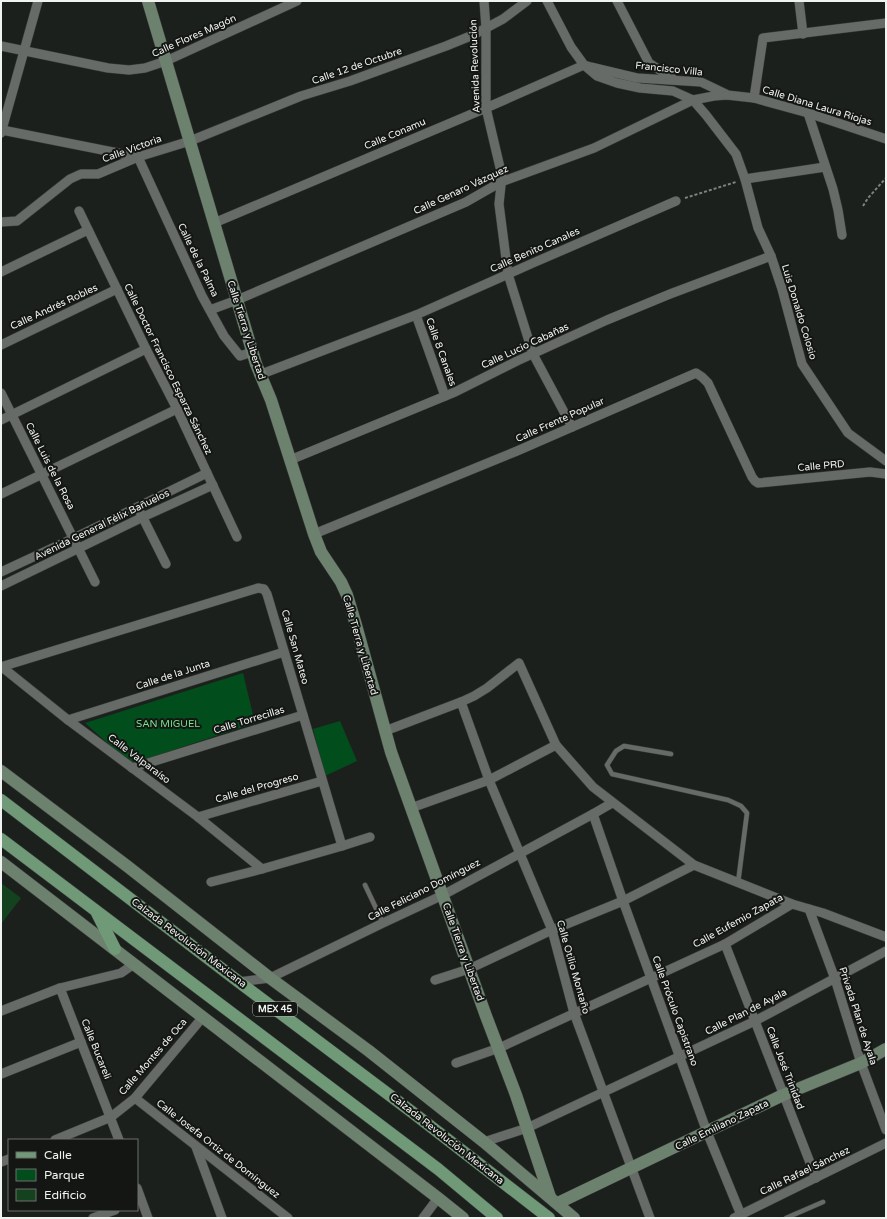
<svg xmlns="http://www.w3.org/2000/svg" width="887" height="1219" font-family="'Varela Round',sans-serif">
<style>
.green{fill:#024d1c}
.building{fill:#14421f}
.lines{fill:none;stroke-linecap:round;stroke-linejoin:round}
.lane-casing{stroke:#3a3c3a;stroke-width:5.5}
.street-casing{stroke:#3a3c3a;stroke-width:10}
.secondary-casing{stroke:#3a3c3a;stroke-width:13}
.primary-casing{stroke:#3a3c3a;stroke-width:13}
.path{stroke:#7f8280;stroke-width:2;stroke-dasharray:3 2;stroke-linecap:butt}
.lane{stroke:#676b67;stroke-width:4.5}
.street{stroke:#676b67;stroke-width:9}
.secondary{stroke:#6c826f;stroke-width:12}
.primary{stroke:#709a77;stroke-width:12}
.labels{text-anchor:middle;dominant-baseline:central;stroke-width:4;stroke-linejoin:round;paint-order:stroke}
.shield{fill:#131613;stroke:#aeb1ae;stroke-width:1}
.shield-label{font-size:9px;font-weight:bold;fill:#f1f3f1}
.street-label{font-size:10px;fill:#f1f3f1;stroke:#131613}
.park-label{font-size:10px;fill:#78e58d;stroke:#131613}
</style>
<rect width="100%" height="100%" fill="#1c201d"/>
<g class="green">
<polygon points="243,673 255,723 131,764 85,723"/>
<polygon points="340,721 357,761 325,776 313,729"/>
</g>
<polygon class="building" points="1,883 21,898 1,924"/>
<g class="lines">
<defs>
<g id="lane">
<polyline points="671,754 624,746 616,751 607,765 612,774 728,800 741,806 747,813 738,883"/>
<polyline points="365,885 383,923"/>
<polyline points="786,1218 823,1202"/>
</g>
<g id="street">
<polyline points="484,1 486,28 486,108 502,176 499,204 508,274 533,354 572,427"/>
<polyline points="547,1 571,47 584,65 591,67 637,78 701,82 726,94"/>
<polyline points="617,1 649,63 673,79"/>
<polyline points="799,1 803,34"/>
<polyline points="1,46 108,68 129,70 145,68 166,61 297,1"/>
<polyline points="754,98 763,38 886,23"/>
<polyline points="808,113 833,189 838,210 842,235"/>
<polyline points="2,130 138,157 202,296 224,336 240,356 252,352"/>
<polyline points="1,133 38,1"/>
<polyline points="745,179 825,167"/>
<polyline points="79,211 146,349 177,409 237,537"/>
<polyline points="1,222 17,221 70,179 81,174 98,174 138,157 190,141 301,96 350,81 446,46 473,35 503,19 527,1"/>
<polyline points="214,223 486,108 584,65 597,76 617,83 640,88 673,91 693,100 706,115 736,154 745,179 758,228 771,256 782,289 802,364 848,433 886,461"/>
<polyline points="1,272 88,230"/>
<polyline points="210,310 237,300 466,202 501,182 594,148 693,100 714,96 727,95 754,98 808,113 886,139"/>
<polyline points="416,315 445,396"/>
<polyline points="1,345 117,289"/>
<polyline points="259,375 416,315 533,263 676,201"/>
<polyline points="1,393 95,582"/>
<polyline points="1,420 146,349"/>
<polyline points="290,460 455,392 517,361 607,320 670,294 771,256"/>
<polyline points="1,494 177,409"/>
<polyline points="140,512 166,564"/>
<polyline points="314,534 517,451 696,373 702,377 708,383 752,477 755,481 758,483 870,472 886,474"/>
<polyline points="1,572 74,538 207,473"/>
<polyline points="1,586 143,517 213,485"/>
<polyline points="1,667 258,588 264,589 267,594 342,846 262,869 211,882"/>
<polyline points="2,667 68,720 198,817 262,869"/>
<polyline points="461,702 489,780 552,930 574,1013 650,1218"/>
<polyline points="68,720 284,652"/>
<polyline points="385,731 461,702 474,696 487,688 519,663 556,745 593,787 694,865 792,904 823,913 886,937"/>
<polyline points="132,768 303,715"/>
<polyline points="411,808 489,780 556,745"/>
<polyline points="593,814 623,901 707,1132 741,1215"/>
<polyline points="198,817 322,781"/>
<polyline points="342,846 370,837"/>
<polyline points="809,909 835,979 861,1063 886,1130"/>
<polyline points="725,944 816,1178"/>
<polyline points="435,980 469,969 552,930 623,901 694,865"/>
<polyline points="239,982 270,978 383,923 443,895 593,814 612,803"/>
<polyline points="60,988 119,1140"/>
<polyline points="1,1011 60,988 121,973 134,964"/>
<polyline points="456,1063 499,1048 725,944 792,904"/>
<polyline points="1,1074 81,1042"/>
<polyline points="135,1098 288,1218"/>
<polyline points="55,1140 111,1117 135,1098 202,1018"/>
<polyline points="484,1142 527,1128 755,1021 886,951"/>
<polyline points="196,1147 222,1218"/>
<polyline points="1,1162 9,1159"/>
<polyline points="137,1188 148,1218"/>
<polyline points="93,1218 115,1210"/>
<polyline points="423,1218 438,1198"/>
<polyline points="734,1218 886,1143"/>
</g>
<g id="secondary">
<polyline points="148,1 256,364 271,400 314,534 321,552 341,582 347,595 356,625 391,752 486,1016 516,1095 550,1197"/>
<polyline points="1,771 127,866 270,978 369,1051 484,1142 574,1218"/>
<polyline points="1,862 438,1198 463,1218"/>
<polyline points="558,1203 783,1095 861,1063 886,1049"/>
</g>
<g id="primary">
<polyline points="1,800 239,982 412,1112 549,1218"/>
<polyline points="1,839 438,1169 497,1218"/>
<polyline points="97,913 115,949"/>
</g>
</defs>
<use href="#lane" class="lane-casing"/>
<use href="#street" class="street-casing"/>
<use href="#secondary" class="secondary-casing"/>
<use href="#primary" class="primary-casing"/>
<g class="path">
<polyline points="685,198 736,182"/>
<polyline points="863,206 868,198 886,178"/>
</g>
<use href="#lane" class="lane"/>
<use href="#street" class="street"/>
<use href="#secondary" class="secondary"/>
<use href="#primary" class="primary"/>
</g>
<g class="labels">
<rect class="shield" x="253" y="1002" width="44" height="14" rx="3"/>
<g class="shield-label">
<text x="275" y="1009">MEX 45</text>
</g>
<g class="street-label">
<text transform="translate(194 36) rotate(-24)">Calle Flores Magón</text>
<text transform="translate(357 66) rotate(-19)">Calle 12 de Octubre</text>
<text transform="translate(475 66) rotate(-92)">Avenida Revolución</text>
<text transform="translate(669 69) rotate(6)">Francisco Villa</text>
<text transform="translate(817 106) rotate(17)">Calle Diana Laura Riojas</text>
<text transform="translate(395 134) rotate(-23)">Calle Conamu</text>
<text transform="translate(132 149) rotate(-20)">Calle Victoria</text>
<text transform="translate(461 190) rotate(-25)">Calle Genaro Vázquez</text>
<text transform="translate(535 250) rotate(-24)">Calle Benito Canales</text>
<text transform="translate(198 260) rotate(64)">Calle de la Palma</text>
<text transform="translate(54 307) rotate(-25)">Calle Andrés Robles</text>
<text transform="translate(799 312) rotate(73)">Luis Donaldo Colosio</text>
<text transform="translate(246 330) rotate(72)">Calle Tierra y Libertad</text>
<text transform="translate(525 346) rotate(-25)">Calle Lucio Cabañas</text>
<text transform="translate(441 352) rotate(70)">Calle 8 Canales</text>
<text transform="translate(168 369) rotate(64)">Calle Doctor Francisco Esparza Sánchez</text>
<text transform="translate(560 420) rotate(-24)">Calle Frente Popular</text>
<text transform="translate(50 466) rotate(63)">Calle Luis de la Rosa</text>
<text transform="translate(821 466) rotate(-5)">Calle PRD</text>
<text transform="translate(102 525) rotate(-26)">Avenida General Félix Bañuelos</text>
<text transform="translate(360 645) rotate(74)">Calle Tierra y Libertad</text>
<text transform="translate(295 647) rotate(74)">Calle San Mateo</text>
<text transform="translate(173 675) rotate(-18)">Calle de la Junta</text>
<text transform="translate(249 720) rotate(-17)">Calle Torrecillas</text>
<text transform="translate(139 759) rotate(37)">Calle Valparaíso</text>
<text transform="translate(257 788) rotate(-16)">Calle del Progreso</text>
<text transform="translate(424 890) rotate(-27)">Calle Feliciano Domínguez</text>
<text transform="translate(738 921) rotate(-29)">Calle Eufemio Zapata</text>
<text transform="translate(189 943) rotate(37)">Calzada Revolución Mexicana</text>
<text transform="translate(463 952) rotate(70)">Calle Tierra y Libertad</text>
<text transform="translate(573 967) rotate(74)">Calle Otilio Montaño</text>
<text transform="translate(675 1011) rotate(70)">Calle Próculo Capistrano</text>
<text transform="translate(746 1012) rotate(-27)">Calle Plan de Ayala</text>
<text transform="translate(858 1016) rotate(72)">Privada Plan de Ayala</text>
<text transform="translate(96 1049) rotate(68)">Calle Bucareli</text>
<text transform="translate(153 1057) rotate(-49)">Calle Montes de Oca</text>
<text transform="translate(785 1068) rotate(69)">Calle José Trinidad</text>
<text transform="translate(722 1125) rotate(-26)">Calle Emiliano Zapata</text>
<text transform="translate(447 1139) rotate(38)">Calzada Revolución Mexicana</text>
<text transform="translate(218 1149) rotate(38)">Calle Josefa Ortiz de Domínguez</text>
<text transform="translate(805 1171) rotate(-26)">Calle Rafael Sánchez</text>
</g>
<g class="park-label">
<text x="168" y="724">SAN MIGUEL</text>
</g>
</g>
<rect width="887" height="1219" fill="none" stroke="#f1f3f1" stroke-width="4"/>
<rect x="8" y="1139" width="130" height="72" fill="#131613" stroke="#6c6e6c"/>
<rect x="16" y="1152" width="20" height="6" fill="#709a77" stroke="#6c6e6c"/>
<text x="44" y="1159" font-size="12" fill="#f1f3f1">Calle</text>
<rect x="16" y="1169" width="20" height="12" fill="#024d1c" stroke="#6c6e6c"/>
<text x="44" y="1179" font-size="12" fill="#f1f3f1">Parque</text>
<rect x="16" y="1189" width="20" height="12" fill="#14421f" stroke="#6c6e6c"/>
<text x="44" y="1199" font-size="12" fill="#f1f3f1">Edificio</text>
</svg>
